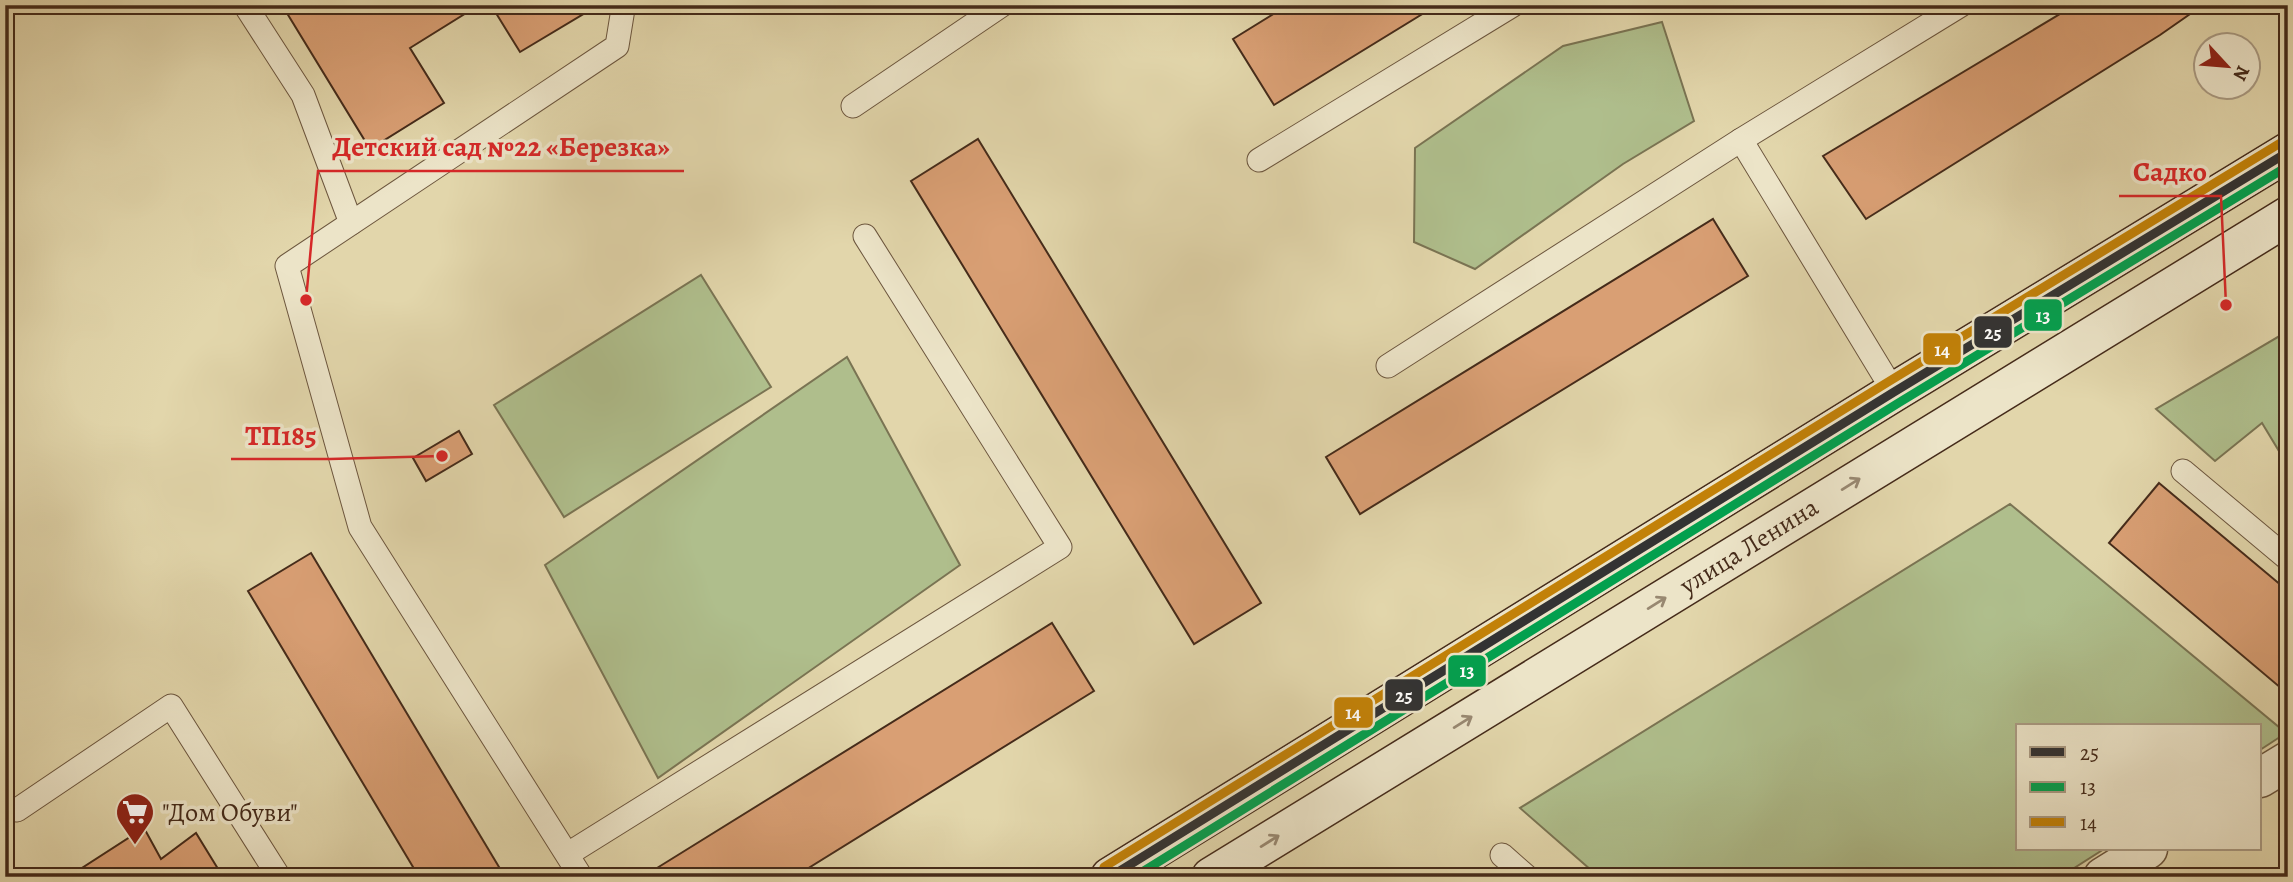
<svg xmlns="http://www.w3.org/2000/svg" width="2293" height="882" font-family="Alegreya,serif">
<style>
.green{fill:#afbe8c;stroke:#7a7453;stroke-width:2}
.building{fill:#d99f74;stroke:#452b1a;stroke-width:2}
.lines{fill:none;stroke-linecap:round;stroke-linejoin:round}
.lane-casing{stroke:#6c563e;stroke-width:25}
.street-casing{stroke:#6c563e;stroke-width:41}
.secondary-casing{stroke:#452b1a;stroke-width:41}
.lane{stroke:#ece4c8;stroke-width:23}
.street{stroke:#ece4c8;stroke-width:38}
.secondary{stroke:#ece4c8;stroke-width:38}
.bus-1-casing{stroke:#ece4c8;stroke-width:14}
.bus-2-casing{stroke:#ece4c8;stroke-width:14}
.bus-3-casing{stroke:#ece4c8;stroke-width:14}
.bus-1{stroke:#333;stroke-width:9}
.bus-2{stroke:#03a04e;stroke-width:9}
.bus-3{stroke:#c28108;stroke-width:9}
.oneway{stroke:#988871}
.labels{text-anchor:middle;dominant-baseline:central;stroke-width:7;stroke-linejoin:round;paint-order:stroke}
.street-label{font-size:26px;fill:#452b1a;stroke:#ece4c8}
.poi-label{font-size:26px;fill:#452b1a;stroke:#ece4c8;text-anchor:start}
.leader{fill:none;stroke:#d62828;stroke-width:2.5}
.callout-dot{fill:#d62828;stroke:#ece4c8;stroke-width:2.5}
.callout-label{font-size:28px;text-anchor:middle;font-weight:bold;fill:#d62828;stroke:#ece4c8;stroke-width:7;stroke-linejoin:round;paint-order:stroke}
.line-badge{stroke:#ece4c8;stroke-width:2.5}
.badge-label{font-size:19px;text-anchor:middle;font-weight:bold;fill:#fff}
</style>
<rect width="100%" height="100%" fill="#e2d6ab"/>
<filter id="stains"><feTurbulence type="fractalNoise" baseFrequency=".00286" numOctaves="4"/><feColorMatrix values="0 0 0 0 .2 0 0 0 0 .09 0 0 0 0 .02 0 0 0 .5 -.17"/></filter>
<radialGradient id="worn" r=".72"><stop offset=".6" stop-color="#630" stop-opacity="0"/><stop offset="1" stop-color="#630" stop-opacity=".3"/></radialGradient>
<g class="green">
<polygon points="1662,22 1694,121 1623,164 1475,269 1414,242 1415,148 1563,46"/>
<polygon points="701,275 771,387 564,517 494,405"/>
<polygon points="2288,331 2288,466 2262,423 2215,461 2156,409"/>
<polygon points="847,357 960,565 658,778 545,565"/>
<polygon points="2010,504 2286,733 2260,750 2260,726 2018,726 2018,849 2104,849 2060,877 1599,877 1520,808"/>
</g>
<g class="building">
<polygon points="282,5 385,6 479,5 410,48 444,103 370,149"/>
<polygon points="491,5 581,5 585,13 520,52"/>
<polygon points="1288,5 1437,5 1274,105 1233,39"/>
<polygon points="2075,5 2203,5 2160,35 1866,219 1823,156"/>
<polygon points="978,139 1261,603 1194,644 911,181"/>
<polygon points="1713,219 1748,276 1360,514 1326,457"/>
<polygon points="459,431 472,454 426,481 413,458"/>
<polygon points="2159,483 2288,591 2288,694 2109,543"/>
<polygon points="311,553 424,742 505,877 419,877 248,591"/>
<polygon points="1052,623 1094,691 794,877 662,877 657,868"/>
<polygon points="144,828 161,859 196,833 223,877 68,877"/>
</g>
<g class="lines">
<defs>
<g id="lane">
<polyline points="245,5 303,95 351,223"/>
<polyline points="853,106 1002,5"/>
<polyline points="1741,140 1894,392"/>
<polyline points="1259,160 1513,5"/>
<polyline points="1388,366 1741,140 1961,5"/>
<polyline points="2183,471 2288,559"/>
<polyline points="17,810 171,706 279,877"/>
<polyline points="568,854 1060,547 865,236"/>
<polyline points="1502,855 1527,877"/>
<polyline points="581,877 360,527 287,266 617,46 623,9 621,5"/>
</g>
<g id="street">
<polyline points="2260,778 2288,761"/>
<polyline points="2103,877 2148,849"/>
</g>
<g id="secondary">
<polyline points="1110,877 1894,392 2288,152"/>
<polyline points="1211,877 2288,216"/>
</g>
</defs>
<use href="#lane" class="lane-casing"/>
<use href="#street" class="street-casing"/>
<use href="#secondary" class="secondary-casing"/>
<use href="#lane" class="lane"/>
<use href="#street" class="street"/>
<use href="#secondary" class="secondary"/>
<defs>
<polyline id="bus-1" points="1110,877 1894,392 2288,152"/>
<polyline id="bus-2" points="1134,877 1900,402 2288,166"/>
<polyline id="bus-3" points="1104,867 1888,382 2282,142"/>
</defs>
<use href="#bus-1" class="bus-1-casing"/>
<use href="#bus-2" class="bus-2-casing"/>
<use href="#bus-3" class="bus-3-casing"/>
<use href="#bus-1" class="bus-1"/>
<use href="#bus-2" class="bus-2"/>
<use href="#bus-3" class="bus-3"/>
</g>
<defs><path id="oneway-shaft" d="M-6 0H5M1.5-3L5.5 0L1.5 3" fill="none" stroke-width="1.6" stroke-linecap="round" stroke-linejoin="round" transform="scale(1.75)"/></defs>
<g class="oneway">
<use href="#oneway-shaft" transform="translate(1851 484) rotate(-32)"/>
<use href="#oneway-shaft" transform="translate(1657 603) rotate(-32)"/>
<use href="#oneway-shaft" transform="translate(1463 722) rotate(-32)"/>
<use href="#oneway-shaft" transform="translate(1270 841) rotate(-32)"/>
</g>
<defs>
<symbol id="supermarket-pin" viewBox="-11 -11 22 30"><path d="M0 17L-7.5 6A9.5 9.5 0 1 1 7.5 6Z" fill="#8f2418" stroke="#ece4c8"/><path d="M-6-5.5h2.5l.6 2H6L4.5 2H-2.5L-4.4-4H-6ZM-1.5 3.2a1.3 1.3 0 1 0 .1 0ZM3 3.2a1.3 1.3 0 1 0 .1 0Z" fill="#fff"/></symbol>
</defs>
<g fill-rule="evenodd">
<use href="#supermarket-pin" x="113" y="790" width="44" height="60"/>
</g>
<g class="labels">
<g class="street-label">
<text transform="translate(1749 546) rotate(-32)">улица Ленина</text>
</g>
<g class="poi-label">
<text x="162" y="812">"Дом Обуви"</text>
</g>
</g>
<path class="leader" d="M306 300L318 171H684M2226 305L2221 196H2119M442 456L330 459H231"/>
<g class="callout-dot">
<circle cx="306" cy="300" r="7"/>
<circle cx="2226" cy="305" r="7"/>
<circle cx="442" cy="456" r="7"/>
</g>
<g class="callout-label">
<text x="501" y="156">Детский сад №22 «Березка»</text>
<text x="2170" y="181">Садко</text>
<text x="281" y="445">ТП185</text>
</g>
<g class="line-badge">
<rect x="2023" y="298" width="40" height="34" rx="7" fill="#03a04e"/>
<rect x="1973" y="315" width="40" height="34" rx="7" fill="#333"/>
<rect x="1922" y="332" width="40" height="34" rx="7" fill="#c28108"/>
<rect x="1447" y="654" width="40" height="34" rx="7" fill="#03a04e"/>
<rect x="1384" y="678" width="40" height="34" rx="7" fill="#333"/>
<rect x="1333" y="696" width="41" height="33" rx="7" fill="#c28108"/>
</g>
<g class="badge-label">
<text x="2043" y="322">13</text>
<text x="1993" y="339">25</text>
<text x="1942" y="356">14</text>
<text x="1467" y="677">13</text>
<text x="1404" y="702">25</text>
<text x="1353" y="719">14</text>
</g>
<rect width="2293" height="882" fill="none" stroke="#e2d6ab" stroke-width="28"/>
<rect x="7" y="7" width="2279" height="868" fill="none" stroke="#452b1a" stroke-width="3.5"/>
<rect x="14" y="14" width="2265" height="854" fill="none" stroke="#452b1a" stroke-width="2"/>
<rect x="2016" y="724" width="245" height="126" fill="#ece4c8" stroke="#a99a82" stroke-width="2"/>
<rect x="2030" y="747" width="35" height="10" fill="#333333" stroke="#a99a82" stroke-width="2"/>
<text x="2080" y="760" font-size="21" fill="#452b1a">25</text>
<rect x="2030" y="782" width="35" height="10" fill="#03a04e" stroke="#a99a82" stroke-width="2"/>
<text x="2080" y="794" font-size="21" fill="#452b1a">13</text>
<rect x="2030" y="817" width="35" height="10" fill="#c28108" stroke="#a99a82" stroke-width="2"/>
<text x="2080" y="830" font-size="21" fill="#452b1a">14</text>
<g transform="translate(2227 66) rotate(116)"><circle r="33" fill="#ece4c8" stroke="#a99a82" stroke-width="2"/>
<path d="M0-5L12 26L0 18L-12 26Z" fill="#8f2418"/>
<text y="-10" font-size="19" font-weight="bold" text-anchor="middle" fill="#452b1a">N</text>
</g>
<rect width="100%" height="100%" filter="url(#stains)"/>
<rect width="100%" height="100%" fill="url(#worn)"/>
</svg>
